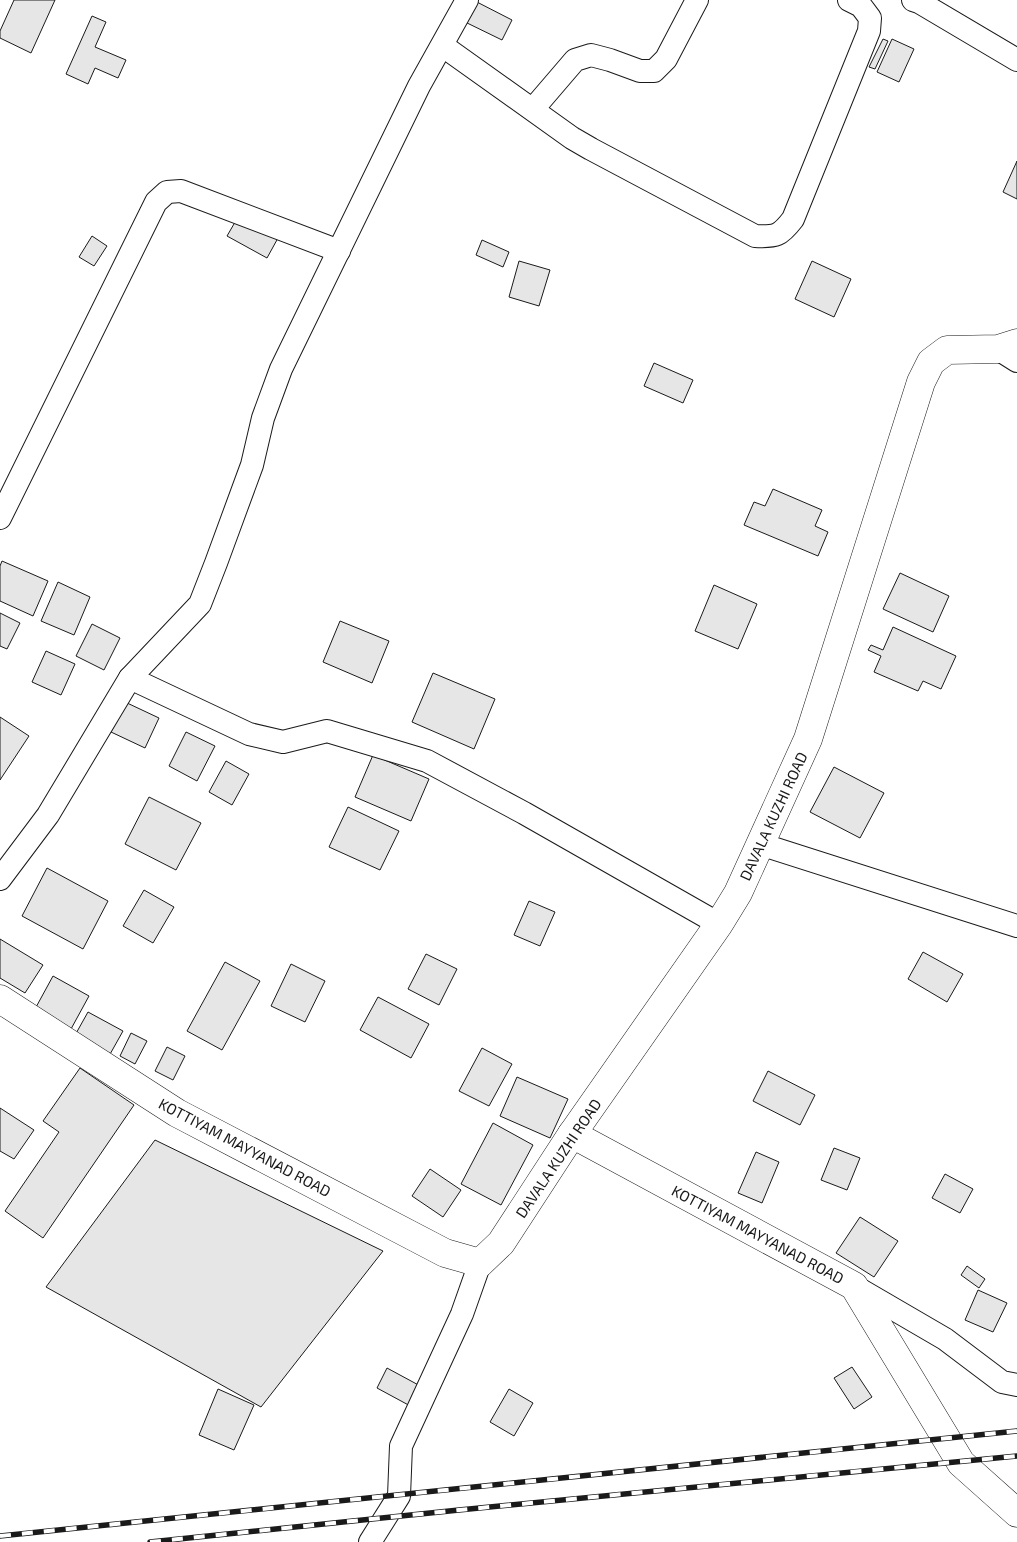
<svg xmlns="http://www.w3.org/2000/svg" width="1017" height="1542" font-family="'Exo 2',sans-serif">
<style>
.building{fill:#e6e6e6;stroke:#1a1a1a}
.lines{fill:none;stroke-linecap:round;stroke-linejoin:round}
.minor-casing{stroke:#1a1a1a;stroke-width:24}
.tertiary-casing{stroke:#1a1a1a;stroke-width:29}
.minor{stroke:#fff;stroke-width:22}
.tertiary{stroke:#fff;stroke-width:28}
.rail-casing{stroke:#1a1a1a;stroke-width:5.5}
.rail{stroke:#fff;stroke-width:4;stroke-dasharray:11;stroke-linecap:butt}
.labels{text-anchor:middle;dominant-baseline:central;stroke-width:4;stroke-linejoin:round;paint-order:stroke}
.street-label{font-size:15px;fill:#1a1a1a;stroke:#fff}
</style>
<rect width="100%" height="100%" fill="#fff"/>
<g class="building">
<polygon points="14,0 55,0 31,53 0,38 0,31"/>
<polygon points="473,0 512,20 502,40 463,21"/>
<polygon points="92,16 106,22 95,47 126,60 118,78 95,68 88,84 66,74"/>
<polygon points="883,39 888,41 875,69 869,67"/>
<polygon points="892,39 914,49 899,82 877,72"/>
<polygon points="1017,161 1017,199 1003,192"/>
<polygon points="238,217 278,238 267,258 227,236"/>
<polygon points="92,236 107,246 94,266 79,257"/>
<polygon points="482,240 509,252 503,267 476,255"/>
<polygon points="519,261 550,270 539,306 509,297"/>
<polygon points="812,261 851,279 834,317 795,299"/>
<polygon points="654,363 693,380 683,403 644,386"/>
<polygon points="773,489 822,510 815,526 828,532 818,556 744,525 754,502 765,506"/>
<polygon points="2,561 48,581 33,616 0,601 0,566"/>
<polygon points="900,573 949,596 933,632 883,609"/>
<polygon points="58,582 90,597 74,635 41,621"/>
<polygon points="714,585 757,604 738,649 695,631"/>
<polygon points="0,613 20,623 7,649 0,646"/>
<polygon points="340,621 389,641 372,683 323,662"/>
<polygon points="92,624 120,638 104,670 76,656"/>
<polygon points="893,627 956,656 941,689 923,681 918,691 874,672 881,656 868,650 871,645 883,650"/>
<polygon points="46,651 75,664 61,695 32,682"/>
<polygon points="433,673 495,699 474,749 412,722"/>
<polygon points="125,702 159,718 145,748 111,732"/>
<polygon points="0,717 29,736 0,780"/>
<polygon points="186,732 215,746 197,781 169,766"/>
<polygon points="373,755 429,779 411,821 355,797"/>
<polygon points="226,761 249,774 232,805 209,792"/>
<polygon points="834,767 884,793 860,838 810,812"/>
<polygon points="149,797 201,823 176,870 125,844"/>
<polygon points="348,807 399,831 380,870 329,847"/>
<polygon points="47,868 108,901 83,949 22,916"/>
<polygon points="144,890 174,907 153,943 123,926"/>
<polygon points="529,901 555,912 540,946 514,935"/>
<polygon points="0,939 43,965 25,993 0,978"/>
<polygon points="923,952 963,974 947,1002 908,979"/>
<polygon points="426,954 457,969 439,1005 408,989"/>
<polygon points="225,962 260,981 222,1050 187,1031"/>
<polygon points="291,964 325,981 305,1022 271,1006"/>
<polygon points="53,976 89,996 71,1029 35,1009"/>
<polygon points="378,997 429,1024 411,1058 360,1030"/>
<polygon points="88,1012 123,1031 109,1056 74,1037"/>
<polygon points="131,1033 147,1041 135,1064 120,1056"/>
<polygon points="167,1047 185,1056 173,1080 155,1071"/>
<polygon points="482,1048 512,1064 489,1106 459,1091"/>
<polygon points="80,1068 134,1105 43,1238 5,1211 59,1132 43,1121"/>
<polygon points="768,1071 815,1095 800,1125 753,1101"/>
<polygon points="517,1077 568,1099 550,1138 500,1116"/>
<polygon points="0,1108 34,1130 14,1159 0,1151"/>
<polygon points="493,1123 533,1145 501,1205 461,1184"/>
<polygon points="155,1140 383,1251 261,1407 46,1287"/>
<polygon points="834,1148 860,1158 847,1190 821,1180"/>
<polygon points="756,1152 779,1162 762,1203 738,1193"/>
<polygon points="430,1169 461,1190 443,1217 412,1196"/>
<polygon points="945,1174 973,1189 960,1213 932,1198"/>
<polygon points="860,1217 898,1241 874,1277 836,1253"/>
<polygon points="967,1266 985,1279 979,1288 961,1275"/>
<polygon points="978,1290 1007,1303 993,1332 965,1320"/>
<polygon points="852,1367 872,1397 854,1409 834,1378"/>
<polygon points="387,1368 424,1388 414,1408 377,1388"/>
<polygon points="218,1389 254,1405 234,1450 199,1435"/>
<polygon points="509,1389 533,1403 514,1436 490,1422"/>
</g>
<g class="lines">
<defs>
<g id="minor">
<polyline points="913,0 919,2 1017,60"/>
<path d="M443,46L572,138L591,149L755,236C776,237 780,236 793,219L869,31L870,18L861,6L849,0"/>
<polyline points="533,109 575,60 591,55 610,60 640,71 654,71 666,59 697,0"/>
<polyline points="998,349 1017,361"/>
<polyline points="0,518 156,202 167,192 181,191 339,251"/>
<polyline points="130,678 249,734 283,742 327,731 427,761 524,813 719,924"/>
<polyline points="760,844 1017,926"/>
<polyline points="0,879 48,815 130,678 200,604 216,563 252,465 263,418 281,369 419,86 467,0"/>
<polyline points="854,1286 945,1339 1002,1382 1017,1385"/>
<polyline points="370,1542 399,1496 401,1446 462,1314 480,1263"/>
</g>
<g id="tertiary">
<polyline points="0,999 177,1113 445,1253 480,1263 501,1243 572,1134 719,924 738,893 808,739 921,382 931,362 947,350 998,349 1017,343"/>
<polyline points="572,1134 854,1286 961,1463 1017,1513"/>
</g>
</defs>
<use href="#minor" class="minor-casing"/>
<use href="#tertiary" class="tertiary-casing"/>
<use href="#minor" class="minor"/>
<use href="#tertiary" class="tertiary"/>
<defs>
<g id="rail">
<polyline points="0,1536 1017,1431"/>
<polyline points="150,1542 459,1510 1017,1456"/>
</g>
</defs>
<use href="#rail" class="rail-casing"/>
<use href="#rail" class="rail"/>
</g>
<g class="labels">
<g class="street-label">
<text transform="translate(773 816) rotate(-65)">DAVALA KUZHI ROAD</text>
<text transform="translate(245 1147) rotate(28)">KOTTIYAM MAYYANAD ROAD</text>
<text transform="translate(558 1158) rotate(-56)">DAVALA KUZHI ROAD</text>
<text transform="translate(758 1234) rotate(28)">KOTTIYAM MAYYANAD ROAD</text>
</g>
</g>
</svg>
